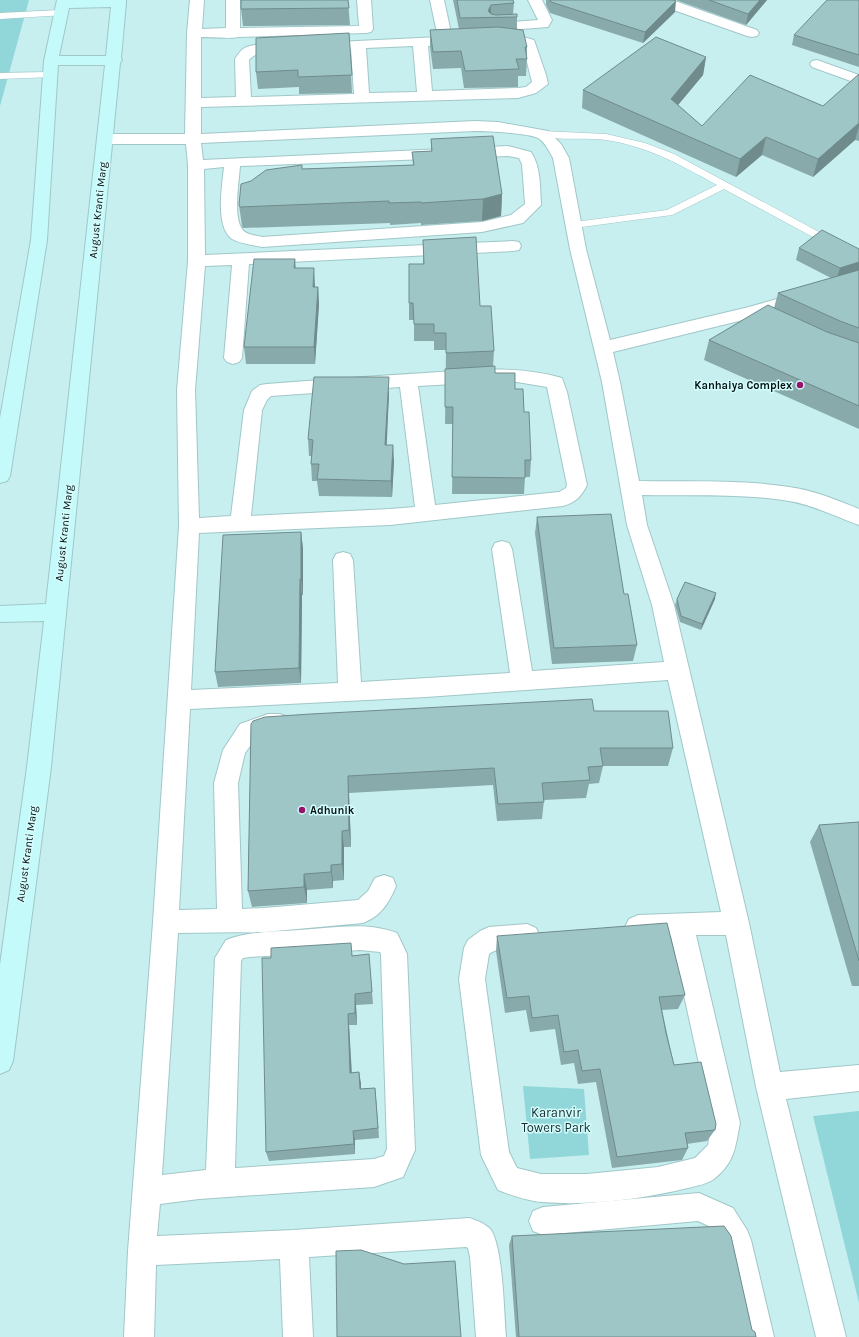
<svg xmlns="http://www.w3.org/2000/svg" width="859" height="1337" font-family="Karla,sans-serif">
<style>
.green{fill:#91d7d9}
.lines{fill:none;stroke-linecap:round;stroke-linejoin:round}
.service-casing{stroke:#a1c7c8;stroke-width:1}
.minor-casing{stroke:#a1c7c8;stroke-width:2}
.secondary-casing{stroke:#a1c7c8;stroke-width:2}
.service{fill:#fff;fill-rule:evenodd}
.minor{fill:#fff;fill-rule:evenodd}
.secondary{fill:#c5fafb;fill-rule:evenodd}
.wall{fill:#89aaab}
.shaded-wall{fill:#6f8b8b}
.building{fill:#9fc6c7;stroke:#6f8b8b}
.poi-dot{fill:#971268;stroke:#d5fcfd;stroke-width:1.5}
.labels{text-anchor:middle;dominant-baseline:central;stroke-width:3;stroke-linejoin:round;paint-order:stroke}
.street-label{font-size:11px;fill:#051313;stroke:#d5fcfd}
.poi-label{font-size:11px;font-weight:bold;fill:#051313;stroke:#d5fcfd;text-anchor:end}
.near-park-label{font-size:13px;fill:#193031;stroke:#d5fcfd}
</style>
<rect width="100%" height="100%" fill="#c7eff0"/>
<g class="green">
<polygon points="0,0 29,0 0,106"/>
<polygon points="523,1086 584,1089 589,1155 530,1159"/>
<polygon points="859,1111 859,1303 813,1116"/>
</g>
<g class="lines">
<defs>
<g id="service">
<polygon points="61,10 64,11 65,13 64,15 0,19 0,13"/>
<polygon points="50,72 53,73 54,75 53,77 0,79 0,73"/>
<path d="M542,131L606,134L645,143L674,154L819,232L836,239L837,241L832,244L811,236L724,189L672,215L574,228L571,227L569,225L571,223L574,222L667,210L717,185C681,165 647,146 606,140C584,137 560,141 539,136L537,134Z"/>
</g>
<g id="minor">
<path d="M190,0H204L202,29L226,28V0H240V28L359,26L357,0H371L373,29L371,32L366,33L238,37C232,39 210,37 201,37V98L236,97L235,59C237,56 240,51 243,49C252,43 281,42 291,45L293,48L291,51C278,54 259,48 249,60L251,97L354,94L351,49L321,50L316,49L314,46L316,43L460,36L465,37L467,40L465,43L428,46L432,91L518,88L526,87L532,82L523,46L491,42L489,39L491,36C505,32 521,36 534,40L546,75L548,84L536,93L518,98L201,107V134L475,121L498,122L548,131L561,144L569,158L586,249L610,340L749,307L859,275V287L751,318L613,352L620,382L639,481C688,482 740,479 789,487C813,490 837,500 859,509V525C836,517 814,505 789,501C741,493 690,496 642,495L647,525L674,605L749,923L780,1072L859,1065V1091L786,1099L846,1337H816L756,1087L726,935H696L740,1123C735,1148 735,1162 714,1179C707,1184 696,1186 688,1188C642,1199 589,1206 542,1202C528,1201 511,1195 498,1190L481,1155L459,979L464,948L468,940L480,931L489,927L527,924L536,928L540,936L536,944C521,950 501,945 489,954L485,979L509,1152L517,1168L541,1174H587L658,1167L695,1158L708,1145L712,1123L671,936L638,939L629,935L625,927L629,919L638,915L721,912L668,680L426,697L190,709L179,910L217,909L214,783L223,750L240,724L268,714H280L288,717L291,724L288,731L280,734H268L256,738L245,753L238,783L242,909L264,908L358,900L368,891L375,878L384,875L393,878L396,886C389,903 381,916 363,923L264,932L178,933L162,1175L206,1170L215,958L226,940C249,931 275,932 299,930C331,928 367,921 397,933L407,954L415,1150L403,1177L374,1187L199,1199L160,1204L157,1236L294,1230L469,1218C476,1220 486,1224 491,1230C503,1248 504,1313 506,1337H476L470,1257L468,1248L466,1247L309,1257L313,1337H283L280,1259L156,1265L154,1337H124L128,1251L153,922L179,526L177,390L188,261V165L186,144H105L99,142L97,139L99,136L105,134H185L187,33ZM413,46L417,92L369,93L366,48ZM475,131C487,131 528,133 538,138C545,142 549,151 553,158L570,249L602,382L627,525L652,605L664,662L532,671L512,549L509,543L502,541L495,543L492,549L510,673L361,682L353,560L350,554L343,552L336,554L333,560L338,683L191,690L199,533L390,525L563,506C576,502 581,497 587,485L567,392L562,378C516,365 472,370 425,373C373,376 320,380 267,384L260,385L252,391L244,410L231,516L199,518L195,390L205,266L232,265L224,358L227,362L233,364L239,362L242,358L249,264L513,251L519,250L521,246L519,242L513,241L205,255L204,169L224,167C222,186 215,227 232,239C241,244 253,245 262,247L482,232L523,223L541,205C540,187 541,167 531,152L508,146L203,160L201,143ZM508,156L519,158L522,164L525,204L511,215L482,222L262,237C256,235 246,235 242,229C233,216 239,181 240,166ZM491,382H517L547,387L567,485L566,488L559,492L435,505L418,386ZM400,387L415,507L390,509L251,516L262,410L267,400L271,396ZM360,950L380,952L381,954L387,1149L384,1156L374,1159L235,1168L241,961L243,958L250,957Z"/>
<polygon points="430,0 444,0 450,28 448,31 443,32 438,31 436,28"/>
<polygon points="528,0 542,0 552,20 548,27 496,31 491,30 489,27 491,24 496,23 538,20"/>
<polygon points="652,0 672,0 757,30 759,33 757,36 752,37 747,36 654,3"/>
<polygon points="817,60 859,75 859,84 812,67 810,64 812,61"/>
<polygon points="699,1193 733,1208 747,1230 751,1240 774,1337 744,1337 724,1245 713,1228 698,1221 543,1235 533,1231 529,1221 533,1211 543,1207"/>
</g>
<path id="secondary" d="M57,0H126V3L121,58L122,60L120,63L51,767L13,1061L9,1070L0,1074V965L27,767L44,621L0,622V606L46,604L105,65H58L47,240L10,476L7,481L0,483V418L31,240L44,61ZM111,7L106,56H59L69,8Z"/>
</defs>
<use href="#service" class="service-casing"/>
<use href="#minor" class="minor-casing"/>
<use href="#secondary" class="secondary-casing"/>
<use href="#service" class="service"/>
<use href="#minor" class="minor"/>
<use href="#secondary" class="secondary"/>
</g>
<g class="wall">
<polygon points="348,0 350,25 243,26 241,9"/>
<polygon points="453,0 513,0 514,3 513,14 517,17 517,30 527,47 527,59 526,76 518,76 518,87 464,88 461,68 433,69 430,47 430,30 459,29"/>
<polygon points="546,0 673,0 675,12 643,43 550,13 546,5"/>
<polygon points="676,0 767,0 746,25"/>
<polygon points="859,0 859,67 792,45 794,35"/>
<polygon points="349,33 352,93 299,94 299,87 258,89 256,72"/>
<polygon points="706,57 703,75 678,105 702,126 823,106 859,74 859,141 855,140 813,177 762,155 736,177 582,108 583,90"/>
<polygon points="431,139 502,194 501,216 482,221 421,225 421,223 390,225 390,223 243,228 242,226 239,205 302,165 302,169 413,165 412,152 431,151"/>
<polygon points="423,240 480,306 494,351 493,367 495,373 515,389 524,412 531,460 530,477 525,477 524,494 452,494 453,424 445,424 446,350 434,350 434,341 414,341 414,320 409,320 409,264 423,264"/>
<polygon points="799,248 859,249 859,429 704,360 709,340 774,308 778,293 831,278 796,260"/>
<polygon points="295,259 296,268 315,287 318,287 319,304 315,364 246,364 244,347"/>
<polygon points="389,394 386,445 394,461 392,497 319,496 317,481 312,481 311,464 311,456 309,456 308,439"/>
<polygon points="537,517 624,594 637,645 633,661 552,664 535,533"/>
<polygon points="301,532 303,549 303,595 302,595 301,683 218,687 215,672"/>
<polygon points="677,599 715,599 701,630 680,622 675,605"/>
<polygon points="594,711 673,748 668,766 603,766 599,783 589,784 586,798 544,800 542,819 497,821 493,785 349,793 351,847 344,847 344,880 333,881 333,888 307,890 307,903 252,907 248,891 251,724"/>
<polygon points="859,822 859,986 852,986 810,842 819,825"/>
<polygon points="497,936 685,995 678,1009 662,1010 674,1065 715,1130 707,1141 687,1144 688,1148 682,1160 612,1168 596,1082 578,1084 574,1063 561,1065 555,1029 530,1032 526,1010 505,1013 496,951"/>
<polygon points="369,954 373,1004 356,1005 357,1025 349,1025 352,1073 359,1072 361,1089 375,1088 379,1138 355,1140 355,1154 269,1161 266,1152 271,958 353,956"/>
<polygon points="512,1236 752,1330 756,1337 516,1337 509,1245"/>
</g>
<g class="shaded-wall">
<polygon points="760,0 767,0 746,25 748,14"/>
<polygon points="676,1 675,12 643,43 645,32"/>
<polygon points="491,5 491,18 488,11"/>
<polygon points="706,57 703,75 668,117 671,99"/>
<polygon points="859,123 859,126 855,140 813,177 818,159"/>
<polygon points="766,137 762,155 736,177 740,159"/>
<polygon points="502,194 501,216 482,221 483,199"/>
<polygon points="859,262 859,271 836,280 840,268"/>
<polygon points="314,268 315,286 314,304 313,287"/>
<polygon points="318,287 319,304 315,364 314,347"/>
<polygon points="389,377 389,394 386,461 385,445"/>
<polygon points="393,445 394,461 392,497 391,481"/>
<polygon points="301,532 303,549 303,595 301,579"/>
<polygon points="300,579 302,595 301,683 299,668"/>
<polygon points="716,593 715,599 701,630 702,624"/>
<polygon points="348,776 349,793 351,847 349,830"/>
<polygon points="342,831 344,847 344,880 342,864"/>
<polygon points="331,865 333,881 333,888 331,872"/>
<polygon points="304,874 307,890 307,903 304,887"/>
<polygon points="355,994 356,1005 357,1025 355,1013"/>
<polygon points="348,1014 349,1025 352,1083 350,1073"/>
<polygon points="359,1072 361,1083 361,1099 360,1089"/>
<polygon points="375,1088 376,1098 379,1138 378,1128"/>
<polygon points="353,1131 355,1140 355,1154 354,1144"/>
</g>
<g class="building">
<polygon points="241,0 348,0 349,8 241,9"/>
<polygon points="457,0 513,0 514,3 491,5 488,11 491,14 496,15 517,14 517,17 460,18"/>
<polygon points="550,0 673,0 676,1 645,32 551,2"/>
<polygon points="709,0 760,0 748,14"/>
<polygon points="827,0 859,0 859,55 794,35"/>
<polygon points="498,27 523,30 527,47 525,47 527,59 516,59 519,69 465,71 461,51 433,52 430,30"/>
<polygon points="349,33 352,75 298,77 298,70 256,72 256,38"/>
<polygon points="656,37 706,57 671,99 702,126 750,75 823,106 859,74 859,123 818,159 766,137 740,159 583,90"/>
<polygon points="493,136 502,194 483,199 421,203 421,202 389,203 389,201 240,207 239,205 241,184 251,181 266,170 302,165 302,169 414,165 412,152 432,151 431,139"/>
<polygon points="822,230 859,249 859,262 840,268 799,248"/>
<polygon points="476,237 480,306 491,306 494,351 446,353 446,333 434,333 434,324 414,324 413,303 409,303 409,264 424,264 423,240"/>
<polygon points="254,259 295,259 294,268 314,268 313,287 318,287 314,347 244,347"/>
<polygon points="859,270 859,328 840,321 778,293"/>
<polygon points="768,305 827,332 859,343 859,406 709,340"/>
<polygon points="495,366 495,373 515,373 515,389 523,389 524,412 529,412 531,460 525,460 525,478 452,477 453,407 445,407 445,369"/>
<polygon points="314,377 389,377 385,445 393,445 391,481 317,479 319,464 311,464 313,440 308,439"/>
<polygon points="611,514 624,594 628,594 637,645 554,648 537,517"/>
<polygon points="301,532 301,579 300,579 299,668 215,672 223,535"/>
<polygon points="685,582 716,593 702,624 681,616 677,599"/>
<polygon points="592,699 594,711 668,711 673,748 600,748 603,766 588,767 590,780 542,783 544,802 498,804 494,768 348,776 349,830 342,831 342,864 331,865 331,872 304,874 304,887 248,891 251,724 253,721 265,717 311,714"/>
<polygon points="859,822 859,961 819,825"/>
<polygon points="667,923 685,995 659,997 666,1033 674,1065 701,1062 716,1124 715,1130 685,1133 688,1148 617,1157 600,1069 582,1071 578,1050 564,1052 558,1015 532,1018 529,996 507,998 497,936"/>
<polygon points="351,943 352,956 369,954 372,992 355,994 355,1013 348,1014 350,1073 359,1072 360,1089 375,1088 378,1128 353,1131 354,1144 266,1152 262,958 271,958 271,948"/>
<polygon points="724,1226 731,1236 752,1330 755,1332 756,1337 519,1337 512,1236"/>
<polygon points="361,1250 404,1264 455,1261 461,1337 337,1337 336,1251"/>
</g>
<g class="poi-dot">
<circle cx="800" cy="385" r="4"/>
<circle cx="302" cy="810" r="4"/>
</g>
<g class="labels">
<g class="street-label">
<text transform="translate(98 210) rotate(-84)">August Kranti Marg</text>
<text transform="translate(64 533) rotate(-84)">August Kranti Marg</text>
<text transform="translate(27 854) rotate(-82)">August Kranti Marg</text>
</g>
<g class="poi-label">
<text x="792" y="385">Kanhaiya Complex</text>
<text x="310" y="810" text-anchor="start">Adhunik</text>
</g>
<g class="near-park-label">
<text x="556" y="1112">Karanvir<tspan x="556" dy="15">Towers Park</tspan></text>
</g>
</g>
</svg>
